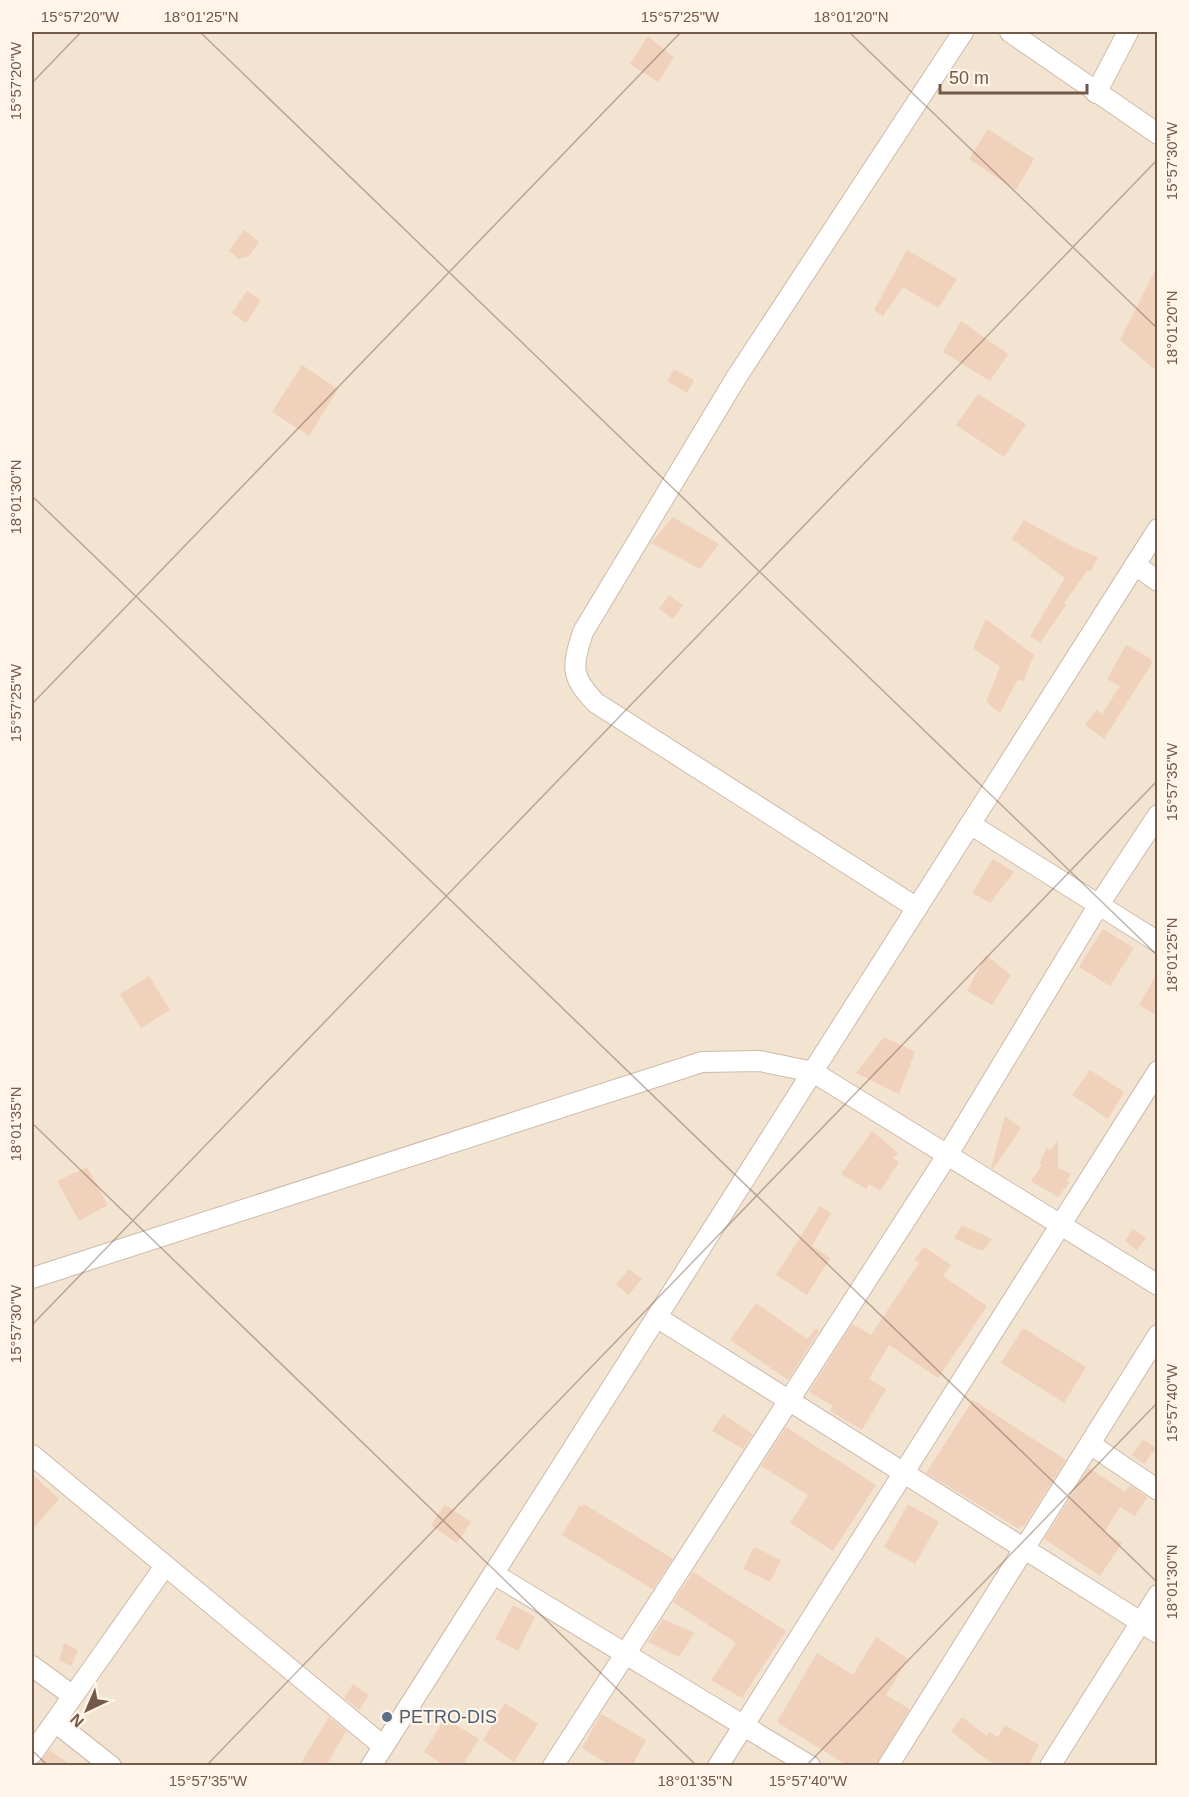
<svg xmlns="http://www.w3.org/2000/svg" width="1189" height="1797" font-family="Arial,sans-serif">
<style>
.residential{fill:#f3e4d1}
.building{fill:#f0d1bb}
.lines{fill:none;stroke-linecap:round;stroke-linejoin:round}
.minor-casing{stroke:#cdbaaa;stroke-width:22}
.minor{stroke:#fff;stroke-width:20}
.ticks{fill:none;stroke:#73594a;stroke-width:1.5;stroke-opacity:0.45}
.service-dot{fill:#5c6f8a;stroke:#fff6e9;stroke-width:2}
.labels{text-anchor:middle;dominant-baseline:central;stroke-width:4.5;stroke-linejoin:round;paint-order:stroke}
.service-label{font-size:18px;fill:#4e5e75;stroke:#fff6e9;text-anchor:start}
.neatline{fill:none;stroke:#73594a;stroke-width:2}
.ticks-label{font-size:15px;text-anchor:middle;fill:#73594a}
</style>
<rect width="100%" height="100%" fill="#fcf2e3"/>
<rect class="residential" x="32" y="32" width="1125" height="1733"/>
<g class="building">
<polygon points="648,36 674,58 658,82 630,64"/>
<polygon points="988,129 1034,159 1016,190 969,159"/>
<polygon points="244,230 259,242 249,256 239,259 229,251"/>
<polygon points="907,250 957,279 938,308 903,287 883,316 874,310"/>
<polygon points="1158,265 1158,372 1120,340"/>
<polygon points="247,291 261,300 246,323 232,313"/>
<polygon points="961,321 1008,354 990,381 943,352"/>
<polygon points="302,365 338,389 309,436 272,412"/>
<polygon points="674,369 694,380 687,393 667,381"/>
<polygon points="978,394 1026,424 1004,457 956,425"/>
<polygon points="673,517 719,544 700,569 651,543"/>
<polygon points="1024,520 1075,548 1098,557 1091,571 1088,570 1064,603 1066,605 1040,643 1030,636 1065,578 1012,539"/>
<polygon points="669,595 683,605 673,619 659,609"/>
<polygon points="986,619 1034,655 1023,682 1018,679 1000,713 986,702 1000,667 973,648"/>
<polygon points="1126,645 1150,658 1152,663 1104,739 1085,725 1096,710 1102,714 1120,686 1107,679"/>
<polygon points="993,859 1014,872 990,903 972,893"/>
<polygon points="1103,929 1134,948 1110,986 1079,967"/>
<polygon points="986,955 1011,975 992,1005 967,991"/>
<polygon points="1158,972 1158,1016 1139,1005"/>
<polygon points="149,976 170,1010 141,1028 120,994"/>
<polygon points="884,1037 915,1052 899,1094 856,1073"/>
<polygon points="1090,1070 1124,1092 1108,1119 1072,1095"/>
<polygon points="1005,1116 1021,1128 993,1169 991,1168"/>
<polygon points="872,1131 898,1153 893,1158 899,1162 880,1191 869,1184 866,1189 841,1174"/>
<polygon points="1058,1140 1058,1168 1071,1174 1067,1180 1070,1182 1058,1197 1031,1181 1042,1165 1039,1164 1047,1148 1051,1150"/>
<polygon points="87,1167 108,1205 79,1221 57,1181"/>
<polygon points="820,1206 831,1213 812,1246 830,1258 807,1295 776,1275"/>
<polygon points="962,1225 992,1239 984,1250 979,1250 954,1238"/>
<polygon points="1133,1229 1146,1238 1137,1250 1125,1241"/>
<polygon points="924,1247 951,1265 943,1276 987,1306 938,1378 889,1345 869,1379 886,1389 862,1430 830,1411 833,1406 809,1392 852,1324 871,1335 919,1263 914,1260"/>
<polygon points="629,1269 642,1279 628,1295 616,1284"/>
<polygon points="756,1303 807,1339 816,1328 819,1331 788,1380 730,1340"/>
<polygon points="1023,1328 1086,1367 1064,1403 1001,1363"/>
<polygon points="973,1400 1066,1460 1024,1526 1022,1525 1019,1529 926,1473"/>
<polygon points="723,1414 753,1434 743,1449 712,1431"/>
<polygon points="786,1427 876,1485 833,1551 790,1523 808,1495 761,1466"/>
<polygon points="1143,1439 1156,1448 1144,1464 1132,1455"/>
<polygon points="1089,1468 1125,1492 1130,1485 1147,1497 1135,1516 1120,1507 1104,1532 1122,1543 1100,1576 1044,1539"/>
<polygon points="32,1474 59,1499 32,1530"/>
<polygon points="584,1504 673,1559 653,1589 562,1535 580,1505 582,1507"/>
<polygon points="908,1504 939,1522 915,1564 884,1547"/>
<polygon points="445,1505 471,1522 457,1543 431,1525"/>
<polygon points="754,1547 781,1560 770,1582 743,1569"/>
<polygon points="693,1572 786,1631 742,1698 711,1680 736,1643 673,1602"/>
<polygon points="513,1605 535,1617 518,1651 495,1639"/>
<polygon points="663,1619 694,1633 679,1657 648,1642"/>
<polygon points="876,1637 908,1659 886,1695 910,1709 876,1766 848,1766 777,1722 817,1653 853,1675"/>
<polygon points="64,1643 78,1650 71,1666 59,1660"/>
<polygon points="353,1684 369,1695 359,1710 344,1698"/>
<polygon points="505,1703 538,1724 514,1762 483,1740"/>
<polygon points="601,1714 646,1740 632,1766 611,1766 582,1748"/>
<polygon points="329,1717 346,1731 326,1766 299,1766"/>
<polygon points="962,1717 987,1736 989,1732 998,1737 1005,1725 1039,1745 1028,1766 999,1766 979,1754 951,1731"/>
<polygon points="445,1718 479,1739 462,1766 446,1766 424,1752"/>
<polygon points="49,1750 73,1766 34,1766 41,1761"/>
</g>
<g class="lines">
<defs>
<g id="minor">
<polyline points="1010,32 1158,134"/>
<polyline points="1096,93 1128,32"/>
<polyline points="1135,565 1158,581"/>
<polyline points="970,824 1158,942"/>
<path d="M917,908L596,703C570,676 572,667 583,632L736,378L963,32"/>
<polyline points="32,1278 702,1062 760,1061 813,1072 1158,1285"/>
<polyline points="658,1318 1158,1633"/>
<polyline points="1090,1444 1158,1490"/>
<polyline points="32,1455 383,1746"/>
<polyline points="494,1574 810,1766"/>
<polyline points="32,1666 73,1696"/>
<polyline points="55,1722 111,1766"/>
<polyline points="32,1754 165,1566"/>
<polyline points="371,1766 1158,529"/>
<polyline points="553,1766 948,1154 1098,906 1158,815"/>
<polyline points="718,1766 1158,1071"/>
<polyline points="888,1766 1158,1335"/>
<polyline points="1050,1766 1158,1595"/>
</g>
</defs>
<use href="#minor" class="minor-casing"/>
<use href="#minor" class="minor"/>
</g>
<path class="ticks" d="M200,32L1158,956M849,32L1158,329M32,83L81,32M32,496L1158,1583M32,704L681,32M32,1123L697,1766M32,1325L1158,159M32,1750L48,1766M206,1766L1158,780M806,1766L1158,1402"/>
<circle class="service-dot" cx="387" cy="1717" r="6"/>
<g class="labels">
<g class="service-label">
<text x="399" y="1717">PETRO-DIS</text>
</g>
</g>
<rect width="1189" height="1797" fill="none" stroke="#fff6e9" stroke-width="66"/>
<g transform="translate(87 1710) rotate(224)" stroke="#fff6e9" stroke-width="4.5" paint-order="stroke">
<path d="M0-4.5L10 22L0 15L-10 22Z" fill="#73594a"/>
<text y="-9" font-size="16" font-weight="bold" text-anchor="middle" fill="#73594a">N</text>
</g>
<path d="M940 84v9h147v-9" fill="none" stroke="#73594a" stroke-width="3"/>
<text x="949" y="84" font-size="18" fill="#73594a" stroke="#fff6e9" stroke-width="4.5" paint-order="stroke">50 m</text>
<rect x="33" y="33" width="1123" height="1731" class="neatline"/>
<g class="ticks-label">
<text x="80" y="22">15°57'20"W</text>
<text x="201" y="22">18°01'25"N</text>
<text x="680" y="22">15°57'25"W</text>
<text x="851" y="22">18°01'20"N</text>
<text transform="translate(16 81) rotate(-90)" y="5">15°57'20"W</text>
<text transform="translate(1172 161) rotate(-90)" y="5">15°57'30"W</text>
<text transform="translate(1172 328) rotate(-90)" y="5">18°01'20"N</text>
<text transform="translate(16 497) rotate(-90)" y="5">18°01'30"N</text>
<text transform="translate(16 703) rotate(-90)" y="5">15°57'25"W</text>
<text transform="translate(1172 782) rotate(-90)" y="5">15°57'35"W</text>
<text transform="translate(1172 955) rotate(-90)" y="5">18°01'25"N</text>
<text transform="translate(16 1124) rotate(-90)" y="5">18°01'35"N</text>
<text transform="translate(16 1324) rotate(-90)" y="5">15°57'30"W</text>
<text transform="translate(1172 1403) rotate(-90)" y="5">15°57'40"W</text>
<text transform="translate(1172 1582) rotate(-90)" y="5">18°01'30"N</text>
<text x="208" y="1786">15°57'35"W</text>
<text x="695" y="1786">18°01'35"N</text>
<text x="808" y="1786">15°57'40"W</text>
</g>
</svg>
